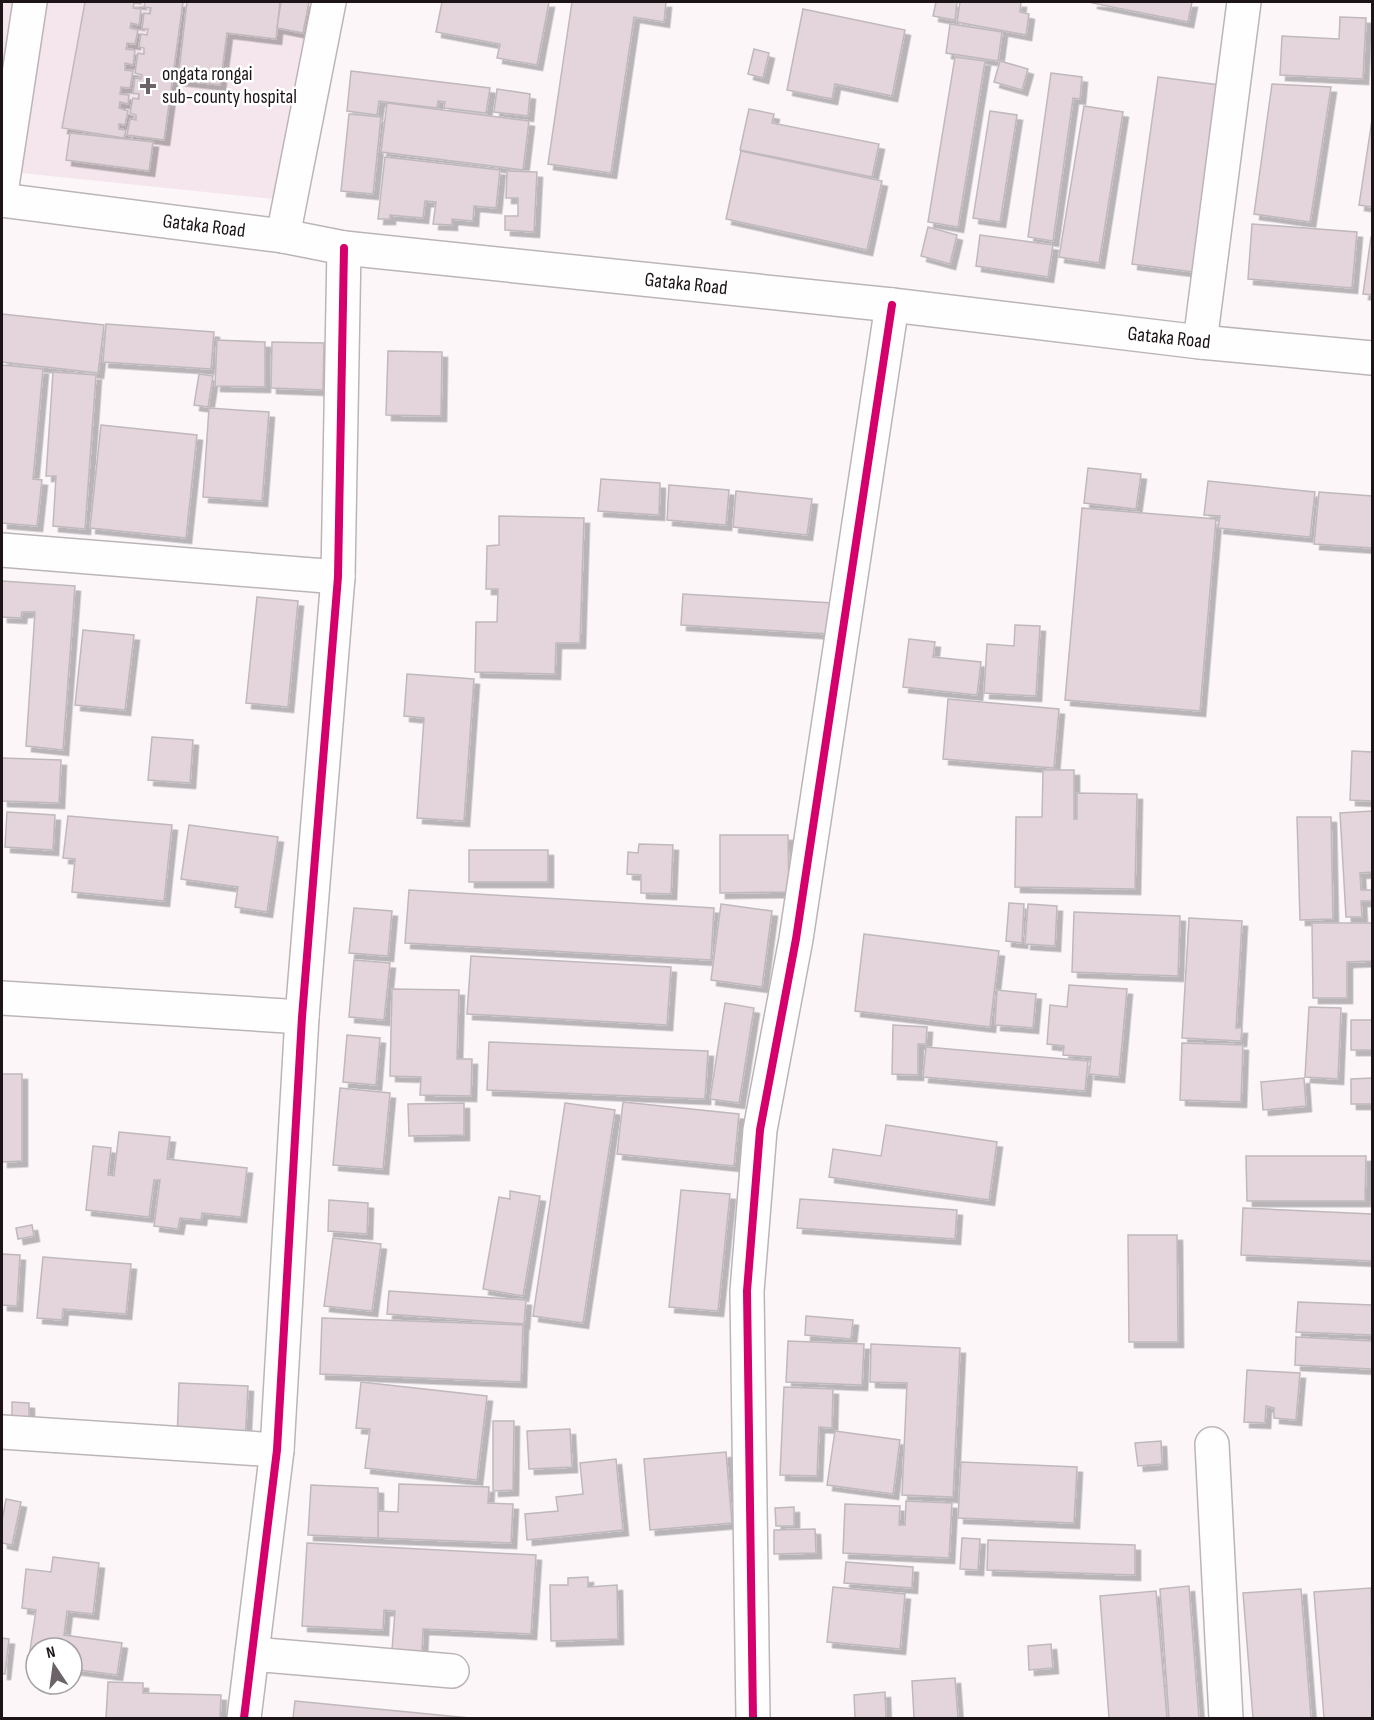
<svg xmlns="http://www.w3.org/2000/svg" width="1374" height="1720" font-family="'Sofia Sans Condensed',sans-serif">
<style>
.built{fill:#f4e6ec}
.building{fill:#e4d4dc;stroke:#c0b9bc;stroke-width:1.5;filter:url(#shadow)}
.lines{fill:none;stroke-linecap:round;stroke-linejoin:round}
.minor-casing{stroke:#bcb5b8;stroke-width:36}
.minor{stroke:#fffefe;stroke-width:33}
.cycleway-casing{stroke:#fff;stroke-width:11}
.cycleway{stroke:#d6006c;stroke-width:8}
.poi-dot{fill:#6b6367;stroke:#fff;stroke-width:2}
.labels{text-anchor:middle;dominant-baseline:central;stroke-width:5;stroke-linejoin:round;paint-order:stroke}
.poi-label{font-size:20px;fill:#1d1418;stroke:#fff;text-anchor:start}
.street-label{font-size:20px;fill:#1d1418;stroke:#fff}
</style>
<defs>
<filter id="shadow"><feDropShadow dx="5.5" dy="5.5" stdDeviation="0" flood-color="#0004"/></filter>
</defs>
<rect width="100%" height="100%" fill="#fcf6f9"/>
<polygon class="built" points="2,2 311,2 274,199 2,171"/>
<g class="building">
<polygon points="85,2 141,2 141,4 134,3 133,8 141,9 139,25 131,23 130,28 138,30 135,44 127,43 126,49 135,50 133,65 125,63 125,70 133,71 130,88 121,87 120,94 129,95 128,104 120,102 119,108 128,111 125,125 119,124 119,129 126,130 124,138 62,128"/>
<polygon points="145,2 183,2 164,140 127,135 130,119 136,120 136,115 130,113 133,98 139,99 139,94 133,93 135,78 141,79 142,75 135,73 138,53 144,54 144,48 139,47 141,34 147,35 148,29 142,29 144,13 150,14 151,8 144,7"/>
<polygon points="187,2 280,2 276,39 227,33 220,85 178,80"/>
<polygon points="281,2 309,2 303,33 277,28"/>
<polygon points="442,2 549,2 537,65 497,58 500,44 436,32"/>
<polygon points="572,2 666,2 664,22 634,17 611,173 548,164"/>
<polygon points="936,2 957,2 955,20 933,16"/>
<polygon points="960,2 1021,2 1020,12 1029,14 1026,35 957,22"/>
<polygon points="1092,3 1092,2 1192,2 1188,22"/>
<polygon points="803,9 905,30 892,96 835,84 832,99 787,90"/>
<polygon points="1340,17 1366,18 1363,79 1280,75 1282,36 1339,39"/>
<polygon points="950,24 1002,32 998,61 946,53"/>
<polygon points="754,49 769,53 763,78 748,74"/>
<polygon points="955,57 985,61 958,227 928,222"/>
<polygon points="1000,61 1028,69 1022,90 994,82"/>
<polygon points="351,71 490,88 486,113 444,108 445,102 438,101 437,108 379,101 377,115 347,111"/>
<polygon points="1051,73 1082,77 1080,99 1073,98 1053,241 1028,237"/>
<polygon points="1158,77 1220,85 1194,272 1132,264"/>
<polygon points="1272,84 1331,87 1310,222 1254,214"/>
<polygon points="497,89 530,94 528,116 494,112"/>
<polygon points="387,103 529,121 523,170 381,152"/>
<polygon points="1084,106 1123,112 1099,263 1059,257"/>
<polygon points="749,109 774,114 772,123 879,144 872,177 740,150"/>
<polygon points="990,111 1017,115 1000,222 973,218"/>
<polygon points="349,114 381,117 373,194 341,191"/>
<polygon points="1372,120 1372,207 1359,205"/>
<polygon points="70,133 153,142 149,171 66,160"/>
<polygon points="741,151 882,181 867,250 726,219"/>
<polygon points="385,157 500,170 496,208 474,206 473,221 452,219 452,225 433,224 436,202 425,201 423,218 390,215 390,219 378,219"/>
<polygon points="507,171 537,172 534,232 505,230 505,216 518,216 518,198 506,198"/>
<polygon points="1252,224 1357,232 1352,288 1248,279"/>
<polygon points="928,227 957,235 950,264 921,256"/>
<polygon points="980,235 1053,245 1048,277 976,266"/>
<polygon points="1371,237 1372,237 1372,295 1363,294"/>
<polygon points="2,314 104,325 98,373 2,362"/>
<polygon points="106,324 214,332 211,369 103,362"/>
<polygon points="217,340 265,342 265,387 215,386"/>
<polygon points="272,342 324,343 323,390 271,388"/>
<polygon points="388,351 442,352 441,416 386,415"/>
<polygon points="2,365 43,369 33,479 42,480 37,526 2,523"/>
<polygon points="53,372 96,375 85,529 53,526 56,476 46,476"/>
<polygon points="199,374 213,376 208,407 194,405"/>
<polygon points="209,408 269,412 262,501 203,497"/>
<polygon points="101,425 197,435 186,538 90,528"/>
<polygon points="1088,468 1141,474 1136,509 1084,503"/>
<polygon points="601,479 660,483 659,515 598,511"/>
<polygon points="1208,481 1315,492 1310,537 1218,528 1220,516 1204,515"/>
<polygon points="669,485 729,490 726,525 667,520"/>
<polygon points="736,491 812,499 807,535 733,527"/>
<polygon points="1319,492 1372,496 1372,548 1314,544"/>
<polygon points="1082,508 1216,519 1200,711 1065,700"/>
<polygon points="499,516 584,518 580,643 556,643 555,674 475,672 476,622 497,622 498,589 486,589 487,546 499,545"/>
<polygon points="2,581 75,586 63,750 26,746 35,612 22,612 21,618 2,617"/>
<polygon points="683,594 833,603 831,634 681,625"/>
<polygon points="257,597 298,601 288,707 246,703"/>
<polygon points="1015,625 1040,626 1036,696 984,693 987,644 1014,646"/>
<polygon points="83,630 134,635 125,710 75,705"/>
<polygon points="909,639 935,642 933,657 981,662 977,695 903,687"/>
<polygon points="407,674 474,679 464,821 417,818 424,718 404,716"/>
<polygon points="948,699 1059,709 1054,768 943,759"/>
<polygon points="152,737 193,740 190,783 148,780"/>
<polygon points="1352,751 1372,752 1372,801 1350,800"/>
<polygon points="2,758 61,760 59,803 2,801"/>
<polygon points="1043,770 1074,770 1074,819 1077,819 1077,793 1137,794 1135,889 1015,887 1016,817 1042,817"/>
<polygon points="1372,811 1372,872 1360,873 1361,890 1372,890 1372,901 1361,901 1362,917 1346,917 1340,813"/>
<polygon points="7,812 55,815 53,850 5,847"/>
<polygon points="68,816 172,825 164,901 72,892 75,859 63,858"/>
<polygon points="1297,817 1331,817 1333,919 1300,920"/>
<polygon points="189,825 278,837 267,912 235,907 238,887 181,879"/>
<polygon points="720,835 788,835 789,892 720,893"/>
<polygon points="639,844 673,845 671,894 641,893 641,875 627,874 628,852 638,853"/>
<rect x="469" y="850" width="79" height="32"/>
<polygon points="409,890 714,908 711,960 405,943"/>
<polygon points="1009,903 1024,904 1022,943 1006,941"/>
<polygon points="721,904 772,911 762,987 711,980"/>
<polygon points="1028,904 1057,906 1055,946 1025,944"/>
<polygon points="354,908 392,911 388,956 349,953"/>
<polygon points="1074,912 1180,916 1178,976 1072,972"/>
<polygon points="1189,918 1242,921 1236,1028 1242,1028 1241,1041 1182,1038"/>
<polygon points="1312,923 1372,923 1372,961 1347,962 1347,998 1313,998"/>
<polygon points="864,934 999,951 990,1027 855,1011"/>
<polygon points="471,956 671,967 667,1025 467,1014"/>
<polygon points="354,960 390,963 384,1020 349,1017"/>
<polygon points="1069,985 1127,989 1119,1077 1089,1074 1091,1057 1063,1055 1064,1046 1047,1044 1050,1005 1067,1007"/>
<polygon points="392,989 459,990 457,1059 472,1059 471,1096 420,1095 421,1077 390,1076"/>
<polygon points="997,990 1036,994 1033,1028 995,1025"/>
<polygon points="725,1003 754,1008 739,1103 710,1099"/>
<polygon points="1309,1007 1341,1008 1338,1079 1305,1077"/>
<rect x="1351" y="1020" width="21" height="30"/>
<polygon points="893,1025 927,1027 926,1044 918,1044 918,1075 892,1074"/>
<polygon points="347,1035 380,1038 376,1085 343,1082"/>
<polygon points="489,1042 708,1051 705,1099 487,1090"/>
<polygon points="1182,1043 1243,1045 1241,1102 1180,1100"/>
<polygon points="926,1047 1088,1061 1085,1091 923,1077"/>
<polygon points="2,1074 22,1074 22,1161 2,1162"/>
<polygon points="1304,1078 1306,1106 1263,1110 1261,1082"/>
<polygon points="1372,1078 1372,1104 1351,1104 1351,1079"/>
<polygon points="340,1088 390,1093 383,1169 333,1165"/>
<polygon points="623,1102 739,1114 734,1166 617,1154"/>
<polygon points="464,1103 464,1135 409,1136 408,1104"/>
<polygon points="565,1103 615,1110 583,1323 533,1316"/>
<polygon points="886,1125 997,1142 989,1200 829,1177 833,1149 881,1156"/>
<polygon points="119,1132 170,1137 167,1159 247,1168 241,1217 202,1213 201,1220 180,1218 178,1229 154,1226 160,1180 154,1180 149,1217 86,1210 93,1146 111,1148 108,1175 114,1176"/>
<polygon points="1246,1156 1366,1156 1365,1201 1247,1201"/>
<polygon points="681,1190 730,1194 718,1311 669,1307"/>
<polygon points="510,1191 540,1196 523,1296 483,1289 499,1197 510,1199"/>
<polygon points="800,1199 957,1210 955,1239 797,1228"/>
<polygon points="329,1200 368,1203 367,1234 328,1231"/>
<polygon points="1243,1208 1372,1214 1372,1261 1241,1255"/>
<polygon points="32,1225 34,1236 18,1239 16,1228"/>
<polygon points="1128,1235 1177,1235 1178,1342 1129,1342"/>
<polygon points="333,1238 381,1244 372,1311 324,1306"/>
<polygon points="2,1254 20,1255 17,1306 2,1305"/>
<polygon points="43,1257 131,1264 126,1314 63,1309 62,1320 37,1318"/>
<polygon points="389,1291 526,1300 524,1324 387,1314"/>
<polygon points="1298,1302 1372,1305 1372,1335 1296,1332"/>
<polygon points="806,1316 853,1320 851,1339 805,1335"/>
<polygon points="322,1318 523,1325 521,1382 320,1374"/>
<polygon points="1296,1337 1372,1341 1372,1369 1295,1365"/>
<polygon points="788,1341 864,1344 862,1385 786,1382"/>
<polygon points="871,1344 960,1348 953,1497 902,1495 907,1383 870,1382"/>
<polygon points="1247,1370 1300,1373 1296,1420 1274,1418 1274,1408 1266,1406 1265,1423 1244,1422"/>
<polygon points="361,1382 487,1396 477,1480 365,1468 370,1429 356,1428"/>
<polygon points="179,1383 248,1386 245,1444 177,1441"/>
<polygon points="784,1387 833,1389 832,1428 819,1427 817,1476 780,1475"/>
<polygon points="12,1402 29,1403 29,1427 12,1427"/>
<polygon points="493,1421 514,1421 513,1490 493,1491"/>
<polygon points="570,1429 572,1467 529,1469 527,1431"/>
<polygon points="835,1431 900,1440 893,1494 827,1485"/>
<polygon points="1161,1441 1162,1464 1138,1466 1135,1443"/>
<polygon points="726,1452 732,1523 650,1530 644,1459"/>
<polygon points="616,1459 623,1530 527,1540 525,1514 558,1511 556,1497 583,1494 580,1463"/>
<polygon points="961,1462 1077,1467 1074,1523 958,1518"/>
<polygon points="399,1484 489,1487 488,1503 513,1504 511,1543 378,1538 378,1511 398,1512"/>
<polygon points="311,1485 378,1488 378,1538 308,1535"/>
<polygon points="6,1499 21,1502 12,1545 2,1543 2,1521"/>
<polygon points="906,1501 952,1503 949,1558 843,1553 845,1504 900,1506 899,1525 905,1525"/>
<polygon points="794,1507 794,1526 776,1526 775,1508"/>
<polygon points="815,1529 816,1553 774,1554 774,1530"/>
<polygon points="962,1538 980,1539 978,1570 960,1569"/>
<polygon points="988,1540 1135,1545 1135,1575 987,1570"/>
<polygon points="307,1543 536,1555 531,1634 423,1629 422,1652 392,1650 395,1611 384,1610 383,1630 302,1626"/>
<polygon points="53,1557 99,1563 93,1614 67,1611 64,1635 122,1643 117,1675 72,1669 72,1648 36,1648 36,1665 28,1664 36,1610 22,1608 26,1569 51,1572"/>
<polygon points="846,1562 913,1567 912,1588 844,1583"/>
<polygon points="588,1577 588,1587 617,1585 618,1639 551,1641 550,1585 568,1585 568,1578"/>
<polygon points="1189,1586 1199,1718 1169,1718 1160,1589"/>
<polygon points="833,1587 905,1594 900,1649 827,1642"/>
<polygon points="1371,1588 1372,1718 1324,1718 1314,1592"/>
<polygon points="1301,1589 1311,1718 1253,1718 1243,1593"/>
<polygon points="1156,1591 1167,1718 1109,1718 1100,1596"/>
<polygon points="2,1638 9,1639 5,1674 2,1674"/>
<polygon points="1051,1644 1053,1668 1029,1670 1028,1646"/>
<polygon points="955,1678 958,1718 914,1718 912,1681"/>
<polygon points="108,1682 143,1683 143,1693 221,1695 220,1718 106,1718"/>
<polygon points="885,1692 886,1718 855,1718 854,1695"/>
<polygon points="295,1701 470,1718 293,1718"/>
</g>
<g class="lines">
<defs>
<g id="minor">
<polyline points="2,186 30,2"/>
<polyline points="2,200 283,236 344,248 892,305 1200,342 1372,358"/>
<polyline points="283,236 329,2"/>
<polyline points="1200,342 1244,2"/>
<polyline points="2,550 338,577"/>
<polyline points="2,998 302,1017"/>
<polyline points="2,1432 277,1450"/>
<polyline points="1212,1444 1226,1718"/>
<polyline points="252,1654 452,1671"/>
<polyline points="244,1718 277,1450 302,1017 338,577 344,248"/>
<polyline points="753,1718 747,1291 760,1130 796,939 892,305"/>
</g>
</defs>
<use href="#minor" class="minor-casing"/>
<use href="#minor" class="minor"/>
<defs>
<g id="cycleway">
<polyline points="244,1718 277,1450 302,1017 338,577 344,248"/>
<polyline points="753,1718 747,1291 760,1130 796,939 892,305"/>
</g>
</defs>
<use href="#cycleway" class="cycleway-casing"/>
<use href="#cycleway" class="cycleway"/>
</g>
<path class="poi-dot" d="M145 77h6v6h6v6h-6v6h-6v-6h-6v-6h6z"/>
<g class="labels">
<g class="poi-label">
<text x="162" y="74">ongata rongai<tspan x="162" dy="23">sub-county hospital</tspan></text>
</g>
<g class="street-label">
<text transform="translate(204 226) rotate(7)">Gataka Road</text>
<text transform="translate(686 284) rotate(6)">Gataka Road</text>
<text transform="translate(1169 338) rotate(6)">Gataka Road</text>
</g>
</g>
<rect width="1374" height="1720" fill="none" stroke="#1d1418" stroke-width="6"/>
<g transform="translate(54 1666) rotate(347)"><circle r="28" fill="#ffffff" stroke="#a5a1a3" stroke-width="1.5"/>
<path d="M0-4.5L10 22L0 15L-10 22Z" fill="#6b6367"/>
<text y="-9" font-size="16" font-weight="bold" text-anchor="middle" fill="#1d1418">N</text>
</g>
</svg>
